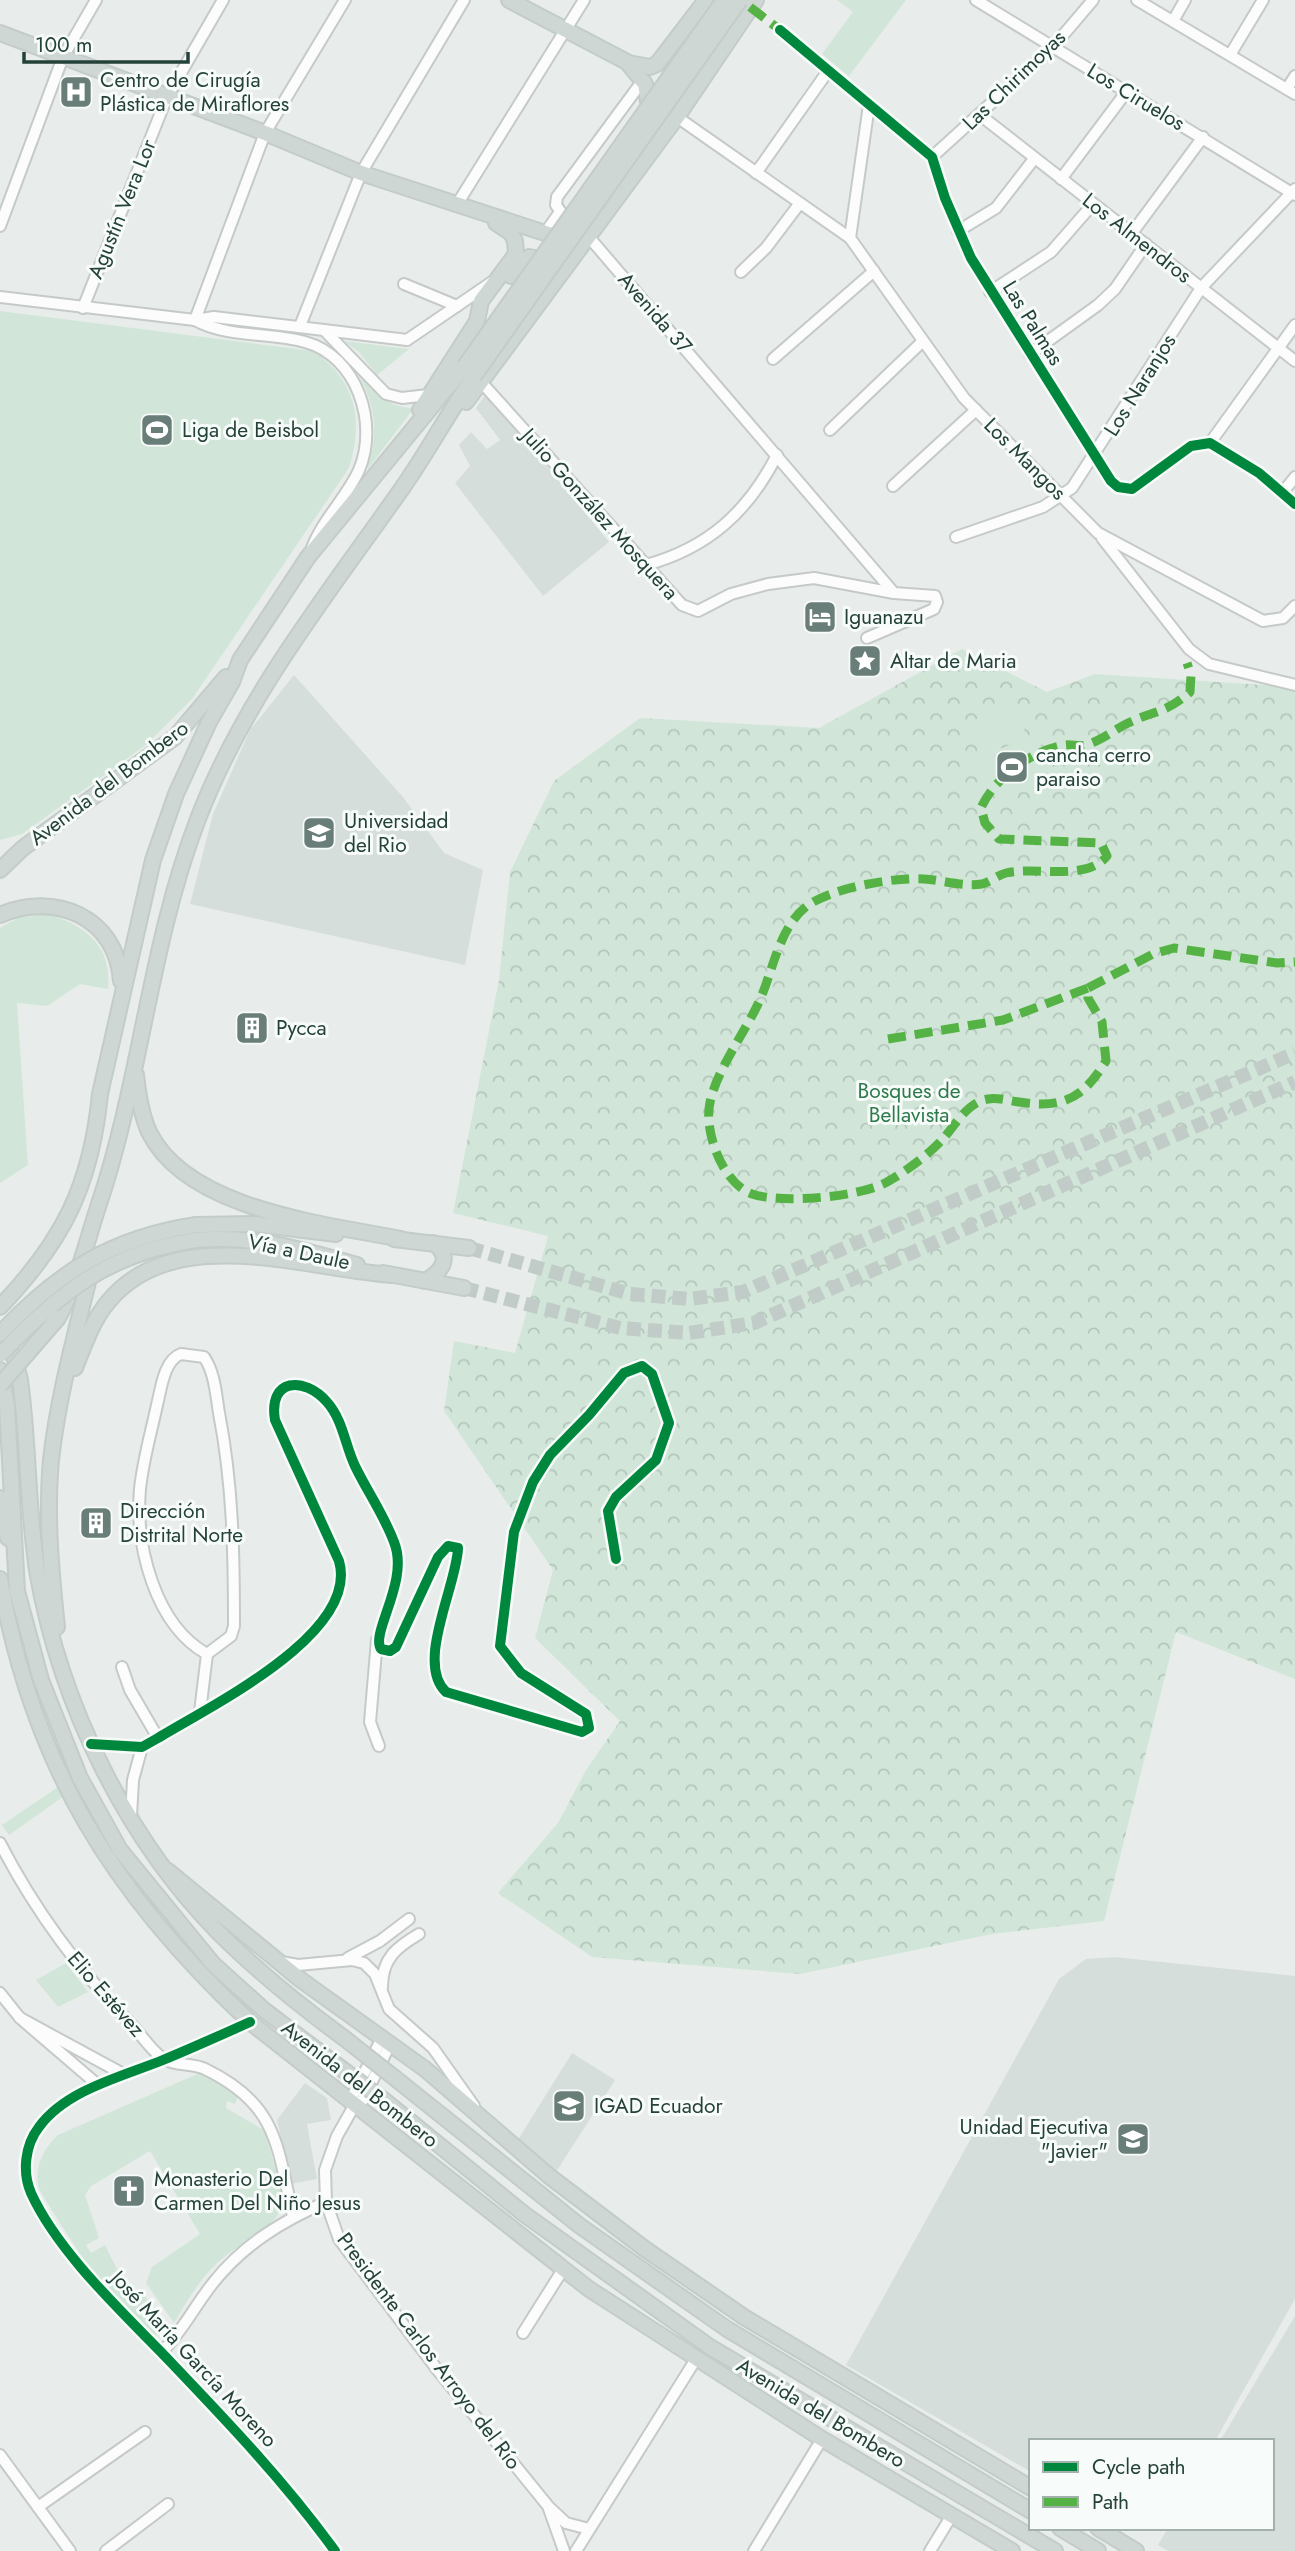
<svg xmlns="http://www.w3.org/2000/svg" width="1295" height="2551" font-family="Jost,sans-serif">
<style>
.built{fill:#d6dedb}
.forest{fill:url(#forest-crowns)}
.park{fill:#d1e6d8}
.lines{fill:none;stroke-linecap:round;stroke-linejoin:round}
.major-tunnel{stroke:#c1cbc8;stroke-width:14;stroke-dasharray:14 7;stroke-linecap:butt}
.minor-casing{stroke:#c5cac8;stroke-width:14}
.major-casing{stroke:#c3ccc9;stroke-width:18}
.minor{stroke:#fcfcfc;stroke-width:10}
.major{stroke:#cfd7d5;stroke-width:14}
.major-bridge-casing{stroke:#c3ccc9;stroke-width:18;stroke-linecap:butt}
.major-bridge{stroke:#cfd7d5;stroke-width:14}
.quiet{stroke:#55b346;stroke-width:9;stroke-dasharray:18 9;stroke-linecap:butt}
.cycleway-casing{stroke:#f7fbf9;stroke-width:15}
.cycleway{stroke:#00873e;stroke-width:10}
.labels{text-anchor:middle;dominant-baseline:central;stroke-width:6;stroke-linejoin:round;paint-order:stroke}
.poi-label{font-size:21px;fill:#24423a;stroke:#f7fbf9;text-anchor:start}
.street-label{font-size:21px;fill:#24423a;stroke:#f7fbf9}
.park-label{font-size:21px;fill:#2d7a4b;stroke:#f7fbf9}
</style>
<defs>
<pattern id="forest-crowns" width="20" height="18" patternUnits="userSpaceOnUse" patternTransform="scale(1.75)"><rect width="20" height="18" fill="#d1e6d8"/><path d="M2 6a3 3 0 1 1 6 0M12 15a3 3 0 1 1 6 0" fill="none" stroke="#b3c6ba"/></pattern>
</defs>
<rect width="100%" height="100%" fill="#e8edeb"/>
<g class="built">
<polygon points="487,393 609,542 543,596 455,483 470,466 459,445 471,432 487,449 500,440 476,408"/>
<polygon points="294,675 403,797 444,853 483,870 465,965 190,904 213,814 250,730"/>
<polygon points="1115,1957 1295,1976 1295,2299 1215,2441 1031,2441 1031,2472 846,2365 1059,1979 1086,1959"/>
<polygon points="572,2053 615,2080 554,2175 514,2146"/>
<polygon points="305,2083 327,2098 331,2120 307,2124 317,2179 291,2184 277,2120"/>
<polygon points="1295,2316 1295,2551 1168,2551 1158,2545 1168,2528 1272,2528 1272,2441 1220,2441"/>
</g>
<polygon class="forest" points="962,649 1047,692 1095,674 1295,687 1295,1679 1176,1632 1104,1921 992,1934 800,1974 592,1957 498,1893 558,1823 586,1770 620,1721 535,1638 553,1570 444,1411 454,1341 515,1353 548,1236 453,1213 499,980 510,872 554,781 640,718 819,728"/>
<g class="park">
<polygon points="837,0 906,0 849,76 822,54 853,12"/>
<path d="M0,311L313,351C356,380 364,420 349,468L192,699L147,744L96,781L22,834L0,840Z"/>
<polygon points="344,341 409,349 377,375 359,352"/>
<path d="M355,368C372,390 384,407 414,408L367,470C380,432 375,402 355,368Z"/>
<polygon points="1017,707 1026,735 978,749 970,721"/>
<polygon points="1037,735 1051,775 986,798 972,759"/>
<path d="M48,914C86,926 112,945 108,989L80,984L47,1006L17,1003L28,1165L0,1183V928L18,918Z"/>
<polygon points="58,1787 64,1796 9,1835 2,1825"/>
<polygon points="66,1963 88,1992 58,2007 36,1980"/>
<path d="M202,2072L226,2085L238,2097L235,2104L227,2101L226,2108L264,2130L285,2200C276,2232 236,2243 215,2265C198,2282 186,2303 174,2323L146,2283L152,2267L200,2234L150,2151L91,2186L85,2195L99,2238L86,2245L91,2253L105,2245L132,2299L145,2296L165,2333C161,2333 158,2335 154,2335C124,2329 56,2217 39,2189C34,2168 42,2150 58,2135Z"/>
</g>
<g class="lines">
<g class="major-tunnel">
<polyline points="469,1248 630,1294 689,1299 743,1292 1295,1053"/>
<polyline points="464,1288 620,1328 689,1333 754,1323 1295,1082"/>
</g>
<defs>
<g id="minor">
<polyline points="976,0 1295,195"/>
<polyline points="1137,0 1295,94"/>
<polyline points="1173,21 1185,0"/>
<polyline points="780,30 932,157 945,198 971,258 1111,481 1118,487 1132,489 1191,446 1210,443 1259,473 1295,504"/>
<polyline points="1230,55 1263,0"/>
<polyline points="1287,89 1295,76"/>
<polyline points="869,105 850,238 964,398 1098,533 1263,621 1283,618 1295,606"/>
<polyline points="980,115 1295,361"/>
<polyline points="677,117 850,238"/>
<polyline points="932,157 1053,47 1093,0"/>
<polyline points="756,173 828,71"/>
<polyline points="1061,179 1127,91"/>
<polyline points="456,206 584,0"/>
<polyline points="0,226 63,57 96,0"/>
<polyline points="571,227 556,205 557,197 638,87"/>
<polyline points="958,231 996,208 1034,159"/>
<polyline points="545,233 560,212"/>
<polyline points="1132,233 1203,137"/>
<polyline points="588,236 894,593"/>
<polyline points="741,272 766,248 800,203"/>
<polyline points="404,284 457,306"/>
<polyline points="990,292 1051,252 1093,204"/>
<polyline points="0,297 195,320 214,317 324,330 386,394 402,398 428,395"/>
<polyline points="83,308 167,97 223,0"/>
<path d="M195,320C228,338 269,332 305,342C357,356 379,423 359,470C347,497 323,519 312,548"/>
<polyline points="195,320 265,133 345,0"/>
<polyline points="300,326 361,173 464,0"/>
<polyline points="324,330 407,340 492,282"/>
<polyline points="1030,354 1098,305 1115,289 1146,244"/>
<polyline points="773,359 874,271"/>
<polyline points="482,383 682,605 698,611 731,594 768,584 814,578 894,593 935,596 937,602 934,609 867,638"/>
<polyline points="830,430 923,341"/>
<polyline points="1210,443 1295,325"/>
<polyline points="893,486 976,410"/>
<polyline points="1283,492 1295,477"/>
<polyline points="956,537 1043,507 1072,488 1201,288 1295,189"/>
<polyline points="1102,538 1189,649 1209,664 1295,685"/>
<path d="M646,565C708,548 748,512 777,455"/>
<path d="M181,1354L204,1357C215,1373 216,1395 219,1413C233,1485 234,1554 234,1626L231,1636L207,1654C155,1625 135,1546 140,1489C143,1460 151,1433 157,1405C161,1389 164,1360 181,1354Z"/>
<polyline points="377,1640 370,1722 379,1746"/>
<polyline points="122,1667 130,1690 158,1738"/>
<polyline points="200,1712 207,1654"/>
<path d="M91,1744L142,1747L158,1738C208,1707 360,1634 339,1561L275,1420C268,1378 304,1376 327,1402C343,1420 345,1445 355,1466C367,1491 384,1515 394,1542C410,1581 370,1633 381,1649L390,1651L396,1647L438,1557L448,1546L458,1548C457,1585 415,1663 446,1692L582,1732L589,1728L586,1714L521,1673L500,1646L514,1532L533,1482L550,1455L589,1415L624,1373L642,1366L652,1374L669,1423L656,1460L616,1497L608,1511L616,1559"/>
<polyline points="131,1816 133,1780 142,1747"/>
<path d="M0,1843C35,1911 78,1969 131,2024C141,2034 152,2052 164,2059C175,2066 193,2063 205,2069C278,2104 277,2146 293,2216"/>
<polyline points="348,1958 380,1941 409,1919"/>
<polyline points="281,1962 298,1965 352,1960 364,1963 375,1974 389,2009 433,2048 474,2106"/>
<path d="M382,1987C382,1958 397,1947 419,1934"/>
<polyline points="0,1993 20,2018"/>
<path d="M250,2022C221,2035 192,2048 163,2060C121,2077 66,2090 39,2127C25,2145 22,2172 31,2193C57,2250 117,2307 161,2352C222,2416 283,2479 335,2551"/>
<polyline points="390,2044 363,2100 354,2106 337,2136 325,2170 326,2202 339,2239 436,2368 548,2506 564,2551"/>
<polyline points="98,2085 20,2018 125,2075"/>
<polyline points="354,2106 353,2095 382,2038"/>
<polyline points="523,2333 562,2271"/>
<path d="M161,2353C182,2332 194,2307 213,2283C243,2245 282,2221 326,2202"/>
<polyline points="0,2455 70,2551"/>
<polyline points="38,2507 145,2432"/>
<polyline points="550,2508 566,2523 589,2529"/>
<polyline points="106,2551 168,2504"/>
<polyline points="576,2551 696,2359"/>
<polyline points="754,2551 822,2439"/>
<polyline points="930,2551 952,2515"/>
</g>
<g id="major">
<polyline points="509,0 627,62 645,84 650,112"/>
<polyline points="0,33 265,133 361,173 545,233 560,237 588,236"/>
<polyline points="628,63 650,67 657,64 706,0"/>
<polyline points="511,276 529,257 540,259 550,267"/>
<polyline points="466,402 677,117 756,0"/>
<polyline points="420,410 477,321 481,301 516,254 515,241 511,233 496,223"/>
<polyline points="0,870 23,848 175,737 226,677"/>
<path d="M0,915C54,891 117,917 121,981"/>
<path d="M136,1075C138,1094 141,1114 149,1132C187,1210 326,1224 401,1239"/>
<polyline points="196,1225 254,1224 336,1234"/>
<polyline points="394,1239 469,1248"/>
<path d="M197,1240C253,1235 304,1250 357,1265"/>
<polyline points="383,1273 464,1288"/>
<path d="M425,1281C442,1272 453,1256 433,1243"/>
<path d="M0,1307C63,1241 91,1186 100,1094L153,860L176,794L209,722L232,682L240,660L308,557L465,366"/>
<path d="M58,1318C78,1281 86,1243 99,1204C141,1079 150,943 198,819C245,696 328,594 403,487C428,451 449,412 474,376"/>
<path d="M3,1337L15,1359L20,1380C29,1444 27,1511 38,1576C61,1705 126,1838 218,1932C257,1971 299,2005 344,2038"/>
<path d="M75,1368C84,1346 92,1321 108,1302C174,1221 305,1269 392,1275"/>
<polyline points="0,1370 7,1405 17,1591 41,1680 80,1778 120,1850 213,1964 264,2010 330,2060"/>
<polyline points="0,1498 8,1538"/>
<path d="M0,1579C32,1765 113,1894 250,2022L589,2289L822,2439L1012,2551"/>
<path d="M57,1627C51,1571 46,1515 51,1460C58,1396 76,1332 91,1270"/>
<polyline points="168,1871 301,1980 425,2069 549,2176 645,2249 744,2317 1031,2488"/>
<polyline points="396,2079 580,2226 727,2329 1031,2511"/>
<polyline points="385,2101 524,2214 710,2347 1055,2551"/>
<polyline points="1060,2528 1098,2551"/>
<polyline points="1098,2528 1136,2551"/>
</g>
</defs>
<use href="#minor" class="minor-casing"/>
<use href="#major" class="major-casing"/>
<use href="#minor" class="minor"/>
<use href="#major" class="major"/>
<defs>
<g id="major-bridge">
<polyline points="465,366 724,0"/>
<polyline points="474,376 740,0"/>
<path d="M0,1334C58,1272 111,1238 196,1225"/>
<path d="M0,1355C59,1293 109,1252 197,1240"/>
<polyline points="0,1385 58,1318"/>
<polyline points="344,2038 396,2079"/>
<polyline points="330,2060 385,2101"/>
</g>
</defs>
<use href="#major-bridge" class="major-bridge-casing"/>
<use href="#major-bridge" class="major-bridge"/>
<g class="quiet">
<polyline points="750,7 780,30"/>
<polyline points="1088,988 1153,954 1174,948 1277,963 1295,962"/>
<path d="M888,1039L1003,1020L1088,988V998L1102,1022L1106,1061C1083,1098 1064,1109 1019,1102C1010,1101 997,1097 988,1099C967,1102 955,1126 942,1140C928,1155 905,1172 887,1182C861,1197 781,1204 752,1194C724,1184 706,1137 709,1109C712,1077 744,1034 758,1004C773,973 778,928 807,906C831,888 894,877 924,879C942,880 964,887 982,884C990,882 998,875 1006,873C1035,866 1086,882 1107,856L1101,843L999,839L985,823L981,808C994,778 1032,750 1065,745C1072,744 1079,747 1086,745C1102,740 1114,730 1128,723C1155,710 1165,714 1190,692L1191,675L1187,663"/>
</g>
<defs>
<g id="cycleway">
<polyline points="780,30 932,157 945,198 971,258 1111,481 1118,487 1132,489 1191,446 1210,443 1259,473 1295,504"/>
<path d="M91,1744L142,1747L158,1738C208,1707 360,1634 339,1561L275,1420C268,1378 304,1376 327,1402C343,1420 345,1445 355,1466C367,1491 384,1515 394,1542C410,1581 370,1633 381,1649L390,1651L396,1647L438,1557L448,1546L458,1548C457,1585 415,1663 446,1692L582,1732L589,1728L586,1714L521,1673L500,1646L514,1532L533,1482L550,1455L589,1415L624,1373L642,1366L652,1374L669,1423L656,1460L616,1497L608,1511L616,1559"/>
<path d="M250,2022C221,2035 192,2048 163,2060C121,2077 66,2090 39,2127C25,2145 22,2172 31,2193C57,2250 117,2307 161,2352C222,2416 283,2479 335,2551"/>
</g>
</defs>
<use href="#cycleway" class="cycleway-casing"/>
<use href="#cycleway" class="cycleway"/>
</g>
<defs>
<symbol id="hospital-square" viewBox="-11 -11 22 22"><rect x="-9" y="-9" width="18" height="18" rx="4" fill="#697e78" stroke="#f7fbf9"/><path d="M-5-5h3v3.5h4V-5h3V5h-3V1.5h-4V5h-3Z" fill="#fff"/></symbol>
<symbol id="stadium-square" viewBox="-11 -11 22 22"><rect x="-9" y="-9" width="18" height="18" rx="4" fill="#697e78" stroke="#f7fbf9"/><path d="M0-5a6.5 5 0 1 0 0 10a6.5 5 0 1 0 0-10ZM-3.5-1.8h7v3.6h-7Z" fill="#fff"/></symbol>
<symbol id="hotel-square" viewBox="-11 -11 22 22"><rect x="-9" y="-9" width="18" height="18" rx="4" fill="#697e78" stroke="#f7fbf9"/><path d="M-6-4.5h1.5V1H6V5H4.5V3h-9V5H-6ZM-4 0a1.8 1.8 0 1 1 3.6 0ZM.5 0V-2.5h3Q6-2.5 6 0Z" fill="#fff"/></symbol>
<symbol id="sight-square" viewBox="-11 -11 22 22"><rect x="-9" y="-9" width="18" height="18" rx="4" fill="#697e78" stroke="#f7fbf9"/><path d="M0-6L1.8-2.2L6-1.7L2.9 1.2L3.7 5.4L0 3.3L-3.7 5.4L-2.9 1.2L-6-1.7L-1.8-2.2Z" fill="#fff"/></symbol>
<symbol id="university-square" viewBox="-11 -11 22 22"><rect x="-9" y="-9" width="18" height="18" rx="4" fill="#697e78" stroke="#f7fbf9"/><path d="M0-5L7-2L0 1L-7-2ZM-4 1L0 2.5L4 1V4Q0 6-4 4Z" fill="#fff"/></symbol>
<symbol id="building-square" viewBox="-11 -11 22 22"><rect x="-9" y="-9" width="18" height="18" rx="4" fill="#697e78" stroke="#f7fbf9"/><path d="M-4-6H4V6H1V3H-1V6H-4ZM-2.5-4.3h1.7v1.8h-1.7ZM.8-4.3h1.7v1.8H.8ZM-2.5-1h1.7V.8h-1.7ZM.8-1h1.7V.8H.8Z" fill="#fff"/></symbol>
<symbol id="school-square" viewBox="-11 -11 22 22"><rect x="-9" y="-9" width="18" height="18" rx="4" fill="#697e78" stroke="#f7fbf9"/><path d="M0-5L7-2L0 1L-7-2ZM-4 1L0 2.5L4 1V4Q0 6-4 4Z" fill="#fff"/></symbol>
<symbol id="church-square" viewBox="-11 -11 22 22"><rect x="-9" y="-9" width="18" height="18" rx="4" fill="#697e78" stroke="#f7fbf9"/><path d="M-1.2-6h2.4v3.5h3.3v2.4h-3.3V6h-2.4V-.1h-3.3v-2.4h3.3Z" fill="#fff"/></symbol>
</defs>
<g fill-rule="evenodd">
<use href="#hospital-square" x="57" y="73" width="38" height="38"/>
<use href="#stadium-square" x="138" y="411" width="38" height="38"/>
<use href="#hotel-square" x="801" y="598" width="38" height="38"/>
<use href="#sight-square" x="846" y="642" width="38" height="38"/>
<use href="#stadium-square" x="993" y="748" width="38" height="38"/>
<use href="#university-square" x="300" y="814" width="38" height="38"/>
<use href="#building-square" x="233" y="1009" width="38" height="38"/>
<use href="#building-square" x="77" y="1504" width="38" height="38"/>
<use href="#university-square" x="550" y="2087" width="38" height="38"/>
<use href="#school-square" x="1114" y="2120" width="38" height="38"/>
<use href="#church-square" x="110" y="2172" width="38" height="38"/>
</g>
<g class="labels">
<g class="poi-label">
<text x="100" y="80">Centro de Cirugía<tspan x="100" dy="24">Plástica de Miraflores</tspan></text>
<text x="182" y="430">Liga de Beisbol</text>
<text x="844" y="617">Iguanazu</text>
<text x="890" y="661">Altar de Maria</text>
<text x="1036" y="755">cancha cerro<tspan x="1036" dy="24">paraiso</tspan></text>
<text x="344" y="821">Universidad<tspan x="344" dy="24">del Rio</tspan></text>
<text x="276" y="1028">Pycca</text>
<text x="120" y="1511">Dirección<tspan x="120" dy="24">Distrital Norte</tspan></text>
<text x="594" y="2106">IGAD Ecuador</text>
<text x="1108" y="2127" text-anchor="end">Unidad Ejecutiva<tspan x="1108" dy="24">"Javier"</tspan></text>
<text x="154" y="2179">Monasterio Del<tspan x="154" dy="24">Carmen Del Niño Jesus</tspan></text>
</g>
<g class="street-label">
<text transform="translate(1014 80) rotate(-44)">Las Chirimoyas</text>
<text transform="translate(1136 97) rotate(31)">Los Ciruelos</text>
<text transform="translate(122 209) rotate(-68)">Agustín Vera Lor</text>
<text transform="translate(1137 238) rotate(38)">Los Almendros</text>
<text transform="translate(655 313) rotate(49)">Avenida 37</text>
<text transform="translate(1033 323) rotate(58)">Las Palmas</text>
<text transform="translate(1140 385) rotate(-58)">Los Naranjos</text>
<text transform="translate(1025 459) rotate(45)">Los Mangos</text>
<text transform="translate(600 514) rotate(48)">Julio González Mosquera</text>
<text transform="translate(109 783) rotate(-37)">Avenida del Bombero</text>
<text transform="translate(299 1252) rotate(12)">Vía a Daule</text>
<text transform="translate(106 1994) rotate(49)">Elio Estévez</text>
<text transform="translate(360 2084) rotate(38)">Avenida del Bombero</text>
<text transform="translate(429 2351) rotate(53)">Presidente Carlos Arroyo del Río</text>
<text transform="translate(194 2359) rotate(47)">José María García Moreno</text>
<text transform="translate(821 2413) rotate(31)">Avenida del Bombero</text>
</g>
<g class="park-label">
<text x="909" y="1091">Bosques de<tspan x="909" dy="24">Bellavista</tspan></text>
</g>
</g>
<rect x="1029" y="2439" width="245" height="91" fill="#f7fbf9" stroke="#a3b1ad" stroke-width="2"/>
<rect x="1043" y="2462" width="35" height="10" fill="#00873e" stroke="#a3b1ad" stroke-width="2"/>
<text x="1092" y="2474" font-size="21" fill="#24423a">Cycle path</text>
<rect x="1043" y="2497" width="35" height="10" fill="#55b346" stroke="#a3b1ad" stroke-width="2"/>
<text x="1092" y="2509" font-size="21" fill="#24423a">Path</text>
<path d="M24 52v10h164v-10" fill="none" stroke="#24423a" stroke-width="3.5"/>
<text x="35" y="52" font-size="21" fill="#24423a" stroke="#f7fbf9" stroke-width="5" paint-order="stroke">100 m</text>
</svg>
